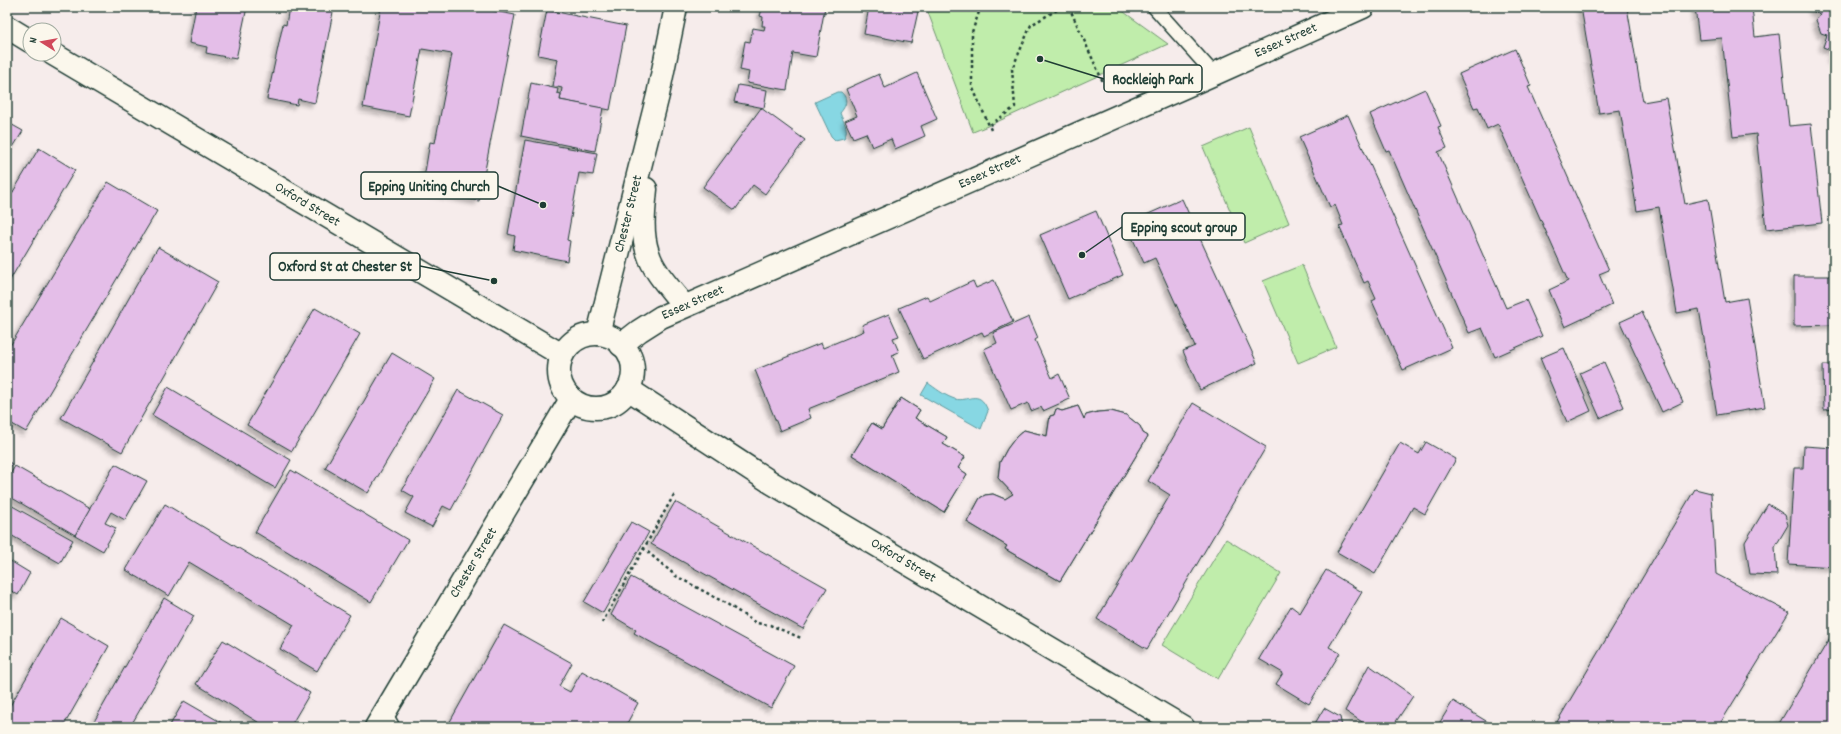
<svg xmlns="http://www.w3.org/2000/svg" width="1841" height="734" font-family="Dekko,sans-serif">
<style>
.green{fill:#c0edab;stroke:#709570}
.water{fill:#87d7e3;stroke:#5d999d}
.building{fill:#e4bee8;stroke:#1f3d34;filter:url(#shadow)}
.lines{fill:none;stroke-linecap:round;stroke-linejoin:round}
.lane-casing{stroke:#1f3d34;stroke-width:16}
.street-casing{stroke:#1f3d34;stroke-width:25}
.secondary-casing{stroke:#1f3d34;stroke-width:25}
.path{stroke:#1f3d34;stroke-width:2.5;stroke-dasharray:3 3;stroke-linecap:butt}
.lane{stroke:#fbf7ec;stroke-width:13}
.street{stroke:#fbf7ec;stroke-width:22}
.secondary{stroke:#fbf7ec;stroke-width:22}
.labels{text-anchor:middle;dominant-baseline:central;stroke-width:3.5;stroke-linejoin:round;paint-order:stroke}
.street-label{font-size:14px;fill:#1f3d34;stroke:#fbf7ec}
.leader{fill:none;stroke:#1f3d34;stroke-width:1.5}
.callout-dot{fill:#1f3d34;stroke:#fbf7ec;stroke-width:1.5}
.callout{fill:#fbf7ec;stroke:#1f3d34;stroke-width:1.5}
.callout-label{font-size:15px;text-anchor:middle;font-weight:bold;fill:#1f3d34}
</style>
<defs>
<filter id="shadow"><feDropShadow dx="-3.5" dy="3.5" stdDeviation="2" flood-color="#0004"/></filter>
</defs>
<rect width="100%" height="100%" fill="#f6eceb"/>
<filter id="ink" filterUnits="userSpaceOnUse"><feTurbulence type="fractalNoise" baseFrequency=".025" numOctaves="2"/><feDisplacementMap in="SourceGraphic" scale="8" xChannelSelector="R" yChannelSelector="G"/><feConvolveMatrix kernelMatrix="1 2 1 2 8 2 1 2 1" color-interpolation-filters="sRGB"/></filter>
<g filter="url(#ink)">
<g class="green">
<polygon points="926,7 1117,7 1168,44 990,125 973,132"/>
<polygon points="1249,127 1289,223 1244,243 1203,147"/>
<polygon points="1302,265 1336,347 1298,363 1263,281"/>
<polygon points="1226,539 1281,573 1218,679 1162,645"/>
</g>
<g class="water">
<path d="M837,92H841C849,99 846,106 840,113C843,122 850,129 844,138L835,140L831,136L815,102Z"/>
<path d="M928,383C935,388 944,395 952,398C967,405 979,386 988,411L981,429L921,395Z"/>
</g>
<g class="building">
<polygon points="196,7 247,7 236,59 206,53 207,47 189,43"/>
<polygon points="289,7 334,7 315,103 298,99 297,105 267,99 283,24 286,25"/>
<polygon points="381,7 474,7 515,15 479,201 422,190 430,142 435,143 452,54 422,49 409,116 363,107"/>
<polygon points="770,7 825,7 816,57 793,53 787,90 747,83 749,72 740,70 745,41 750,42 753,28 764,30 765,26 762,26 763,17 760,16 762,9 769,10"/>
<polygon points="869,7 919,7 911,43 864,34"/>
<polygon points="1581,7 1627,7 1643,102 1666,98 1685,204 1708,199 1725,302 1747,298 1765,407 1717,415 1699,309 1677,313 1659,207 1637,211 1620,110 1599,113"/>
<polygon points="1695,7 1752,7 1755,37 1779,34 1789,126 1811,124 1822,223 1766,229 1756,134 1733,137 1722,38 1699,40"/>
<polygon points="1812,7 1834,7 1834,61 1831,60 1833,51 1823,47 1827,35 1821,33 1816,20 1820,14 1814,12"/>
<polygon points="547,10 626,26 610,110 560,100 562,88 553,86 558,59 538,55"/>
<polygon points="1515,49 1531,86 1528,87 1609,270 1599,274 1612,305 1565,327 1549,290 1568,281 1498,124 1487,129 1478,107 1474,108 1459,74"/>
<polygon points="917,73 937,119 921,126 925,136 895,149 891,139 872,147 866,133 853,138 845,121 857,116 846,89 879,74 885,88"/>
<polygon points="531,83 558,89 557,93 561,94 560,100 603,108 595,151 521,136"/>
<polygon points="738,85 767,90 764,108 734,102"/>
<polygon points="1425,89 1441,126 1438,127 1447,148 1438,152 1506,308 1526,300 1542,336 1495,357 1482,328 1469,333 1389,150 1386,151 1370,114"/>
<polygon points="761,108 805,140 765,194 753,185 735,210 703,187"/>
<polygon points="1348,115 1452,348 1403,370 1372,301 1376,299 1368,281 1364,283 1339,226 1343,225 1335,205 1330,207 1299,137"/>
<polygon points="7,122 23,131 7,157"/>
<polygon points="525,140 597,153 593,175 579,173 567,240 570,241 567,261 513,250 515,236 508,234"/>
<polygon points="39,148 75,170 7,285 7,202"/>
<polygon points="108,182 157,211 26,432 7,421 7,351"/>
<polygon points="1182,199 1257,363 1200,390 1183,351 1195,346 1155,258 1144,263 1126,224"/>
<polygon points="1096,211 1123,275 1068,299 1040,235"/>
<polygon points="158,247 218,282 122,452 61,418"/>
<polygon points="1794,276 1834,276 1834,325 1794,326"/>
<polygon points="994,280 1013,322 984,336 982,332 923,359 899,308 927,296 930,301 973,281 976,288"/>
<polygon points="315,308 360,334 292,451 247,425"/>
<polygon points="1642,312 1683,402 1662,412 1620,322"/>
<polygon points="889,314 899,336 893,338 899,352 892,355 899,372 808,409 811,418 780,431 755,370 821,343 823,348 864,331 862,325"/>
<polygon points="1029,317 1038,338 1035,340 1052,378 1059,374 1070,399 1043,411 1041,407 1031,411 1028,403 1011,410 984,349 997,343 993,333"/>
<polygon points="1564,348 1591,411 1567,422 1540,358"/>
<polygon points="392,353 435,379 368,493 325,468"/>
<polygon points="1604,362 1624,407 1600,418 1580,373"/>
<polygon points="1823,365 1834,365 1834,409 1824,410"/>
<polygon points="168,387 291,460 275,488 152,415"/>
<polygon points="458,390 503,415 451,510 443,506 432,527 405,513 414,497 402,490"/>
<polygon points="901,398 920,410 915,418 947,437 943,444 965,457 958,468 967,474 944,512 852,455 872,423 882,429"/>
<polygon points="901,398 920,410 915,418 947,437 943,444 965,457 958,468 967,474 944,512 852,455 872,423 882,429"/>
<polygon points="1193,403 1266,447 1147,649 1097,619 1170,495 1148,481"/>
<polygon points="1078,406 1084,419 1086,415 1098,412 1111,411 1126,415 1140,426 1143,433 1148,436 1060,581 1005,549 1007,546 967,522 980,498 985,495 993,494 1005,499 1013,494 998,478 1000,462 1007,449 1016,437 1024,430 1047,436 1050,416 1054,415 1056,409 1062,411"/>
<polygon points="1078,406 1084,419 1086,415 1098,412 1111,411 1126,415 1140,426 1143,433 1148,436 1060,581 1005,549 1007,546 967,522 980,498 985,495 993,494 1005,499 1013,494 998,478 1000,462 1007,449 1016,437 1024,430 1047,436 1050,416 1054,415 1056,409 1062,411"/>
<polygon points="1426,442 1456,459 1425,514 1413,507 1375,574 1337,552 1400,443 1419,454"/>
<polygon points="1804,446 1834,448 1834,567 1788,564 1794,468 1803,468"/>
<polygon points="7,461 12,464 7,473"/>
<polygon points="115,464 147,481 125,520 111,512 105,523 116,528 103,551 75,535"/>
<polygon points="15,466 90,509 75,535 7,495 7,480"/>
<polygon points="291,470 408,540 371,602 255,532"/>
<polygon points="1695,489 1711,493 1716,574 1789,612 1718,727 1554,727"/>
<polygon points="675,502 827,588 803,629 651,544"/>
<polygon points="7,503 73,540 60,563 7,533"/>
<polygon points="165,504 350,615 317,671 280,649 294,625 189,562 169,596 126,570"/>
<polygon points="1768,504 1785,515 1788,525 1775,547 1777,575 1750,574 1745,542"/>
<polygon points="631,522 649,532 603,613 584,602"/>
<polygon points="7,559 30,573 18,595 7,588"/>
<polygon points="1326,570 1362,592 1329,647 1340,653 1309,704 1276,684 1283,673 1259,659 1291,606 1300,613"/>
<polygon points="631,577 794,666 771,708 634,633 636,630 611,615"/>
<polygon points="164,598 194,616 130,727 91,727"/>
<polygon points="61,618 109,646 63,727 7,727 7,711"/>
<polygon points="504,625 572,663 559,686 570,692 582,671 638,703 625,727 447,727"/>
<polygon points="1834,631 1834,727 1777,727"/>
<polygon points="223,640 310,693 290,727 266,727 196,684"/>
<polygon points="1369,665 1413,696 1393,726 1370,727 1345,711"/>
<polygon points="184,701 229,727 169,727"/>
<polygon points="1453,701 1496,727 1437,727"/>
<polygon points="1324,708 1340,717 1342,727 1313,727"/>
<polygon points="1081,721 1090,727 1077,727"/>
</g>
<g class="lines">
<defs>
<g id="lane">
<polyline points="1154,7 1214,74"/>
<polyline points="385,713 393,727"/>
</g>
<g id="street">
<path d="M646,189C644,210 641,233 648,253C654,273 672,290 684,306"/>
<polyline points="598,334 658,95 676,7"/>
<polyline points="621,345 639,331 661,317 1214,74 1363,7"/>
<polyline points="376,727 571,399"/>
</g>
<g id="secondary">
<polyline points="7,27 30,41"/>
<polyline points="53,54 562,355"/>
<circle cx="596" cy="371" r="37"/>
<polyline points="628,389 772,483 1183,727"/>
</g>
</defs>
<use href="#lane" class="lane-casing"/>
<use href="#street" class="street-casing"/>
<use href="#secondary" class="secondary-casing"/>
<g class="path">
<polyline points="982,7 979,12 972,32 972,86 991,130"/>
<polyline points="1069,7 1103,82"/>
<polyline points="990,125 1015,107 1012,69 1031,25 1062,7"/>
<polyline points="643,548 676,576 727,604 756,623 770,625 801,638"/>
<polyline points="602,623 675,493"/>
</g>
<use href="#lane" class="lane"/>
<use href="#street" class="street"/>
<use href="#secondary" class="secondary"/>
</g>
</g>
<g class="labels">
<g class="street-label">
<text transform="translate(1286 41) rotate(-24)">Essex Street</text>
<text transform="translate(990 172) rotate(-24)">Essex Street</text>
<text transform="translate(307 205) rotate(31)">Oxford Street</text>
<text transform="translate(629 214) rotate(-76)">Chester Street</text>
<text transform="translate(693 303) rotate(-24)">Essex Street</text>
<text transform="translate(903 561) rotate(31)">Oxford Street</text>
<text transform="translate(474 563) rotate(-59)">Chester Street</text>
</g>
</g>
<path class="leader" d="M1040 59L1104 79M543 205L498 186M1082 255L1122 227M494 281L420 266"/>
<g class="callout-dot">
<circle cx="1040" cy="59" r="4"/>
<circle cx="543" cy="205" r="4"/>
<circle cx="1082" cy="255" r="4"/>
<circle cx="494" cy="281" r="4"/>
</g>
<g class="callout">
<rect x="1104" y="65" width="98" height="27" rx="4"/>
<rect x="361" y="172" width="137" height="27" rx="4"/>
<rect x="1122" y="213" width="123" height="27" rx="4"/>
<rect x="270" y="253" width="150" height="27" rx="4"/>
</g>
<g class="callout-label">
<text x="1153" y="84">Rockleigh Park</text>
<text x="429" y="191">Epping Uniting Church</text>
<text x="1184" y="232">Epping scout group</text>
<text x="345" y="271">Oxford St at Chester St</text>
</g>
<rect width="1841" height="734" fill="none" stroke="#fbf7ec" stroke-width="24"/>
<rect x="12" y="12" width="1817" height="710" fill="none" stroke="#1f3d34" stroke-width="1.5" filter="url(#ink)"/>
<g transform="translate(42 42) rotate(281)"><circle r="19" fill="#fbf7ec" stroke="#a3ada2"/>
<path d="M0-3L7 15L0 10L-7 15Z" fill="#d1495b"/>
<text y="-6" font-size="11" font-weight="bold" text-anchor="middle" fill="#1f3d34">N</text>
</g>
</svg>
